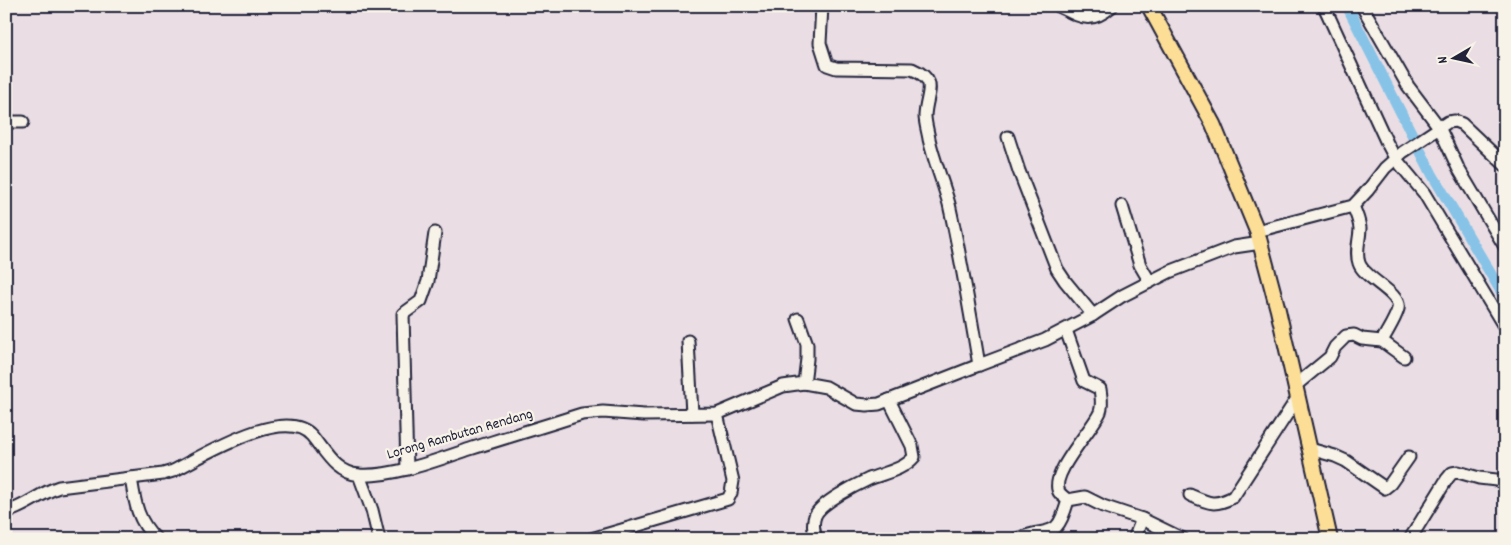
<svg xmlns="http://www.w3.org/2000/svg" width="1511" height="545" font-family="Dekko,sans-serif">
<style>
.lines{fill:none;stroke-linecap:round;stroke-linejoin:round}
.canal{stroke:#87c3e7;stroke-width:11}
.minor-casing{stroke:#22223b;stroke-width:15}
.major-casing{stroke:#22223b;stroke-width:18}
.minor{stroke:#f7f3e8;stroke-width:11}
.major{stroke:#fcde96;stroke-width:14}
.labels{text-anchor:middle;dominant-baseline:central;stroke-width:4.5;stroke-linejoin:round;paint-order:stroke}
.street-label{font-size:15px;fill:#22223b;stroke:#f7f3e8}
</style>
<rect width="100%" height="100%" fill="#eadee4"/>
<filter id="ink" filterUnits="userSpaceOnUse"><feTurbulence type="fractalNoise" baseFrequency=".02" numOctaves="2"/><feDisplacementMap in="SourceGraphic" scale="10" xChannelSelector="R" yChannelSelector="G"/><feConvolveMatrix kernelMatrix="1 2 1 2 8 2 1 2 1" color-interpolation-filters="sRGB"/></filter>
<g filter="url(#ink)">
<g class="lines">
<polyline class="canal" points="1347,6 1432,174 1505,298"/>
<defs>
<g id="minor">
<path d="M822,6L820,43L827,65L836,68L912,69C940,81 926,93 925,116C925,123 928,132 929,139C934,161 943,182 949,204C961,257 970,311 979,365L1045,340L1093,315L1122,296L1169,272L1234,247L1261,243"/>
<path d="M1058,6C1081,17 1090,25 1112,6"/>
<polyline points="1324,6 1387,143 1395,158 1424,193 1505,328"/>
<polyline points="1362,6 1408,86 1439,127 1458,168 1505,247"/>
<polyline points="6,122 23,122"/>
<polyline points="1008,137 1019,171 1057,269 1065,281 1093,315"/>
<polyline points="1122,206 1140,265 1150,282"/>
<path d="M1353,206C1356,213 1359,220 1360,228C1360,239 1355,252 1359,263C1364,279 1402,293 1398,309C1395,320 1387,331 1382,341"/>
<polyline points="1257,231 1353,206 1368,190 1385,168 1403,152 1448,122 1455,121 1462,124 1505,165"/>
<polyline points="798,319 807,344 807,359 804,383"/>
<path d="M1066,330L1084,381L1100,389C1101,397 1103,404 1100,412C1093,429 1049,474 1059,492C1061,495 1065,498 1068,500"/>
<polyline points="688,341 692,414"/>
<polyline points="1296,385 1330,357 1335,347 1346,336 1354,335 1362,339 1382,341 1404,357"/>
<polyline points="1310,449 1335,456 1346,461 1385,488 1390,484 1409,457"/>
<polyline points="407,469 403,314 421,301 428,281 435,233"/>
<polyline points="359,475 372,510 379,539"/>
<path d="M131,478C135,503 137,520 156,539"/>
<path d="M1190,495C1208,503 1214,507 1233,497L1298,397"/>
<path d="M6,512C25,507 40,493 59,487L163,474L173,471C201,457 285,404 312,436C325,452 335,473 359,475C394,477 437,460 470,449C507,437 545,426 582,414L603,412L644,415L717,414L783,386L804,383L826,387L856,404L867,405L879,404L979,365"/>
<polyline points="591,539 728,499 731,493 733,481 717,414"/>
<path d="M816,539C814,531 812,524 815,516C820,503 856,485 869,479C884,473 903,470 914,457L912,446L889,400"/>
<path d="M1017,539C1050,525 1056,543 1068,500L1085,497L1103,506L1142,519L1183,539"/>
<polyline points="1134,539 1142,519"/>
<polyline points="1410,539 1447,479 1452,473 1458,472 1479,478 1505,481"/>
</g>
<polyline id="major" points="1149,6 1213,124 1257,231 1278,310 1330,539"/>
</defs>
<use href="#minor" class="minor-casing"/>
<use href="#major" class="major-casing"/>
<use href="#minor" class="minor"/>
<use href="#major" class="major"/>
</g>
</g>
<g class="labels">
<g class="street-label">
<text transform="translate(460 435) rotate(-16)">Lorong Rambutan Rendang</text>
</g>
</g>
<rect width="1511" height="545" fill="none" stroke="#f7f3e8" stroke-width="25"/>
<rect x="12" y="12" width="1486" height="520" fill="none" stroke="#22223b" stroke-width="2" filter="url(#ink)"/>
<g transform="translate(1454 58) rotate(261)" stroke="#f7f3e8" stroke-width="4" paint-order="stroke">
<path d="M0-4L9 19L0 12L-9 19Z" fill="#22223b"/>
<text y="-8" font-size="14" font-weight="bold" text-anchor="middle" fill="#22223b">N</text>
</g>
</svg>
